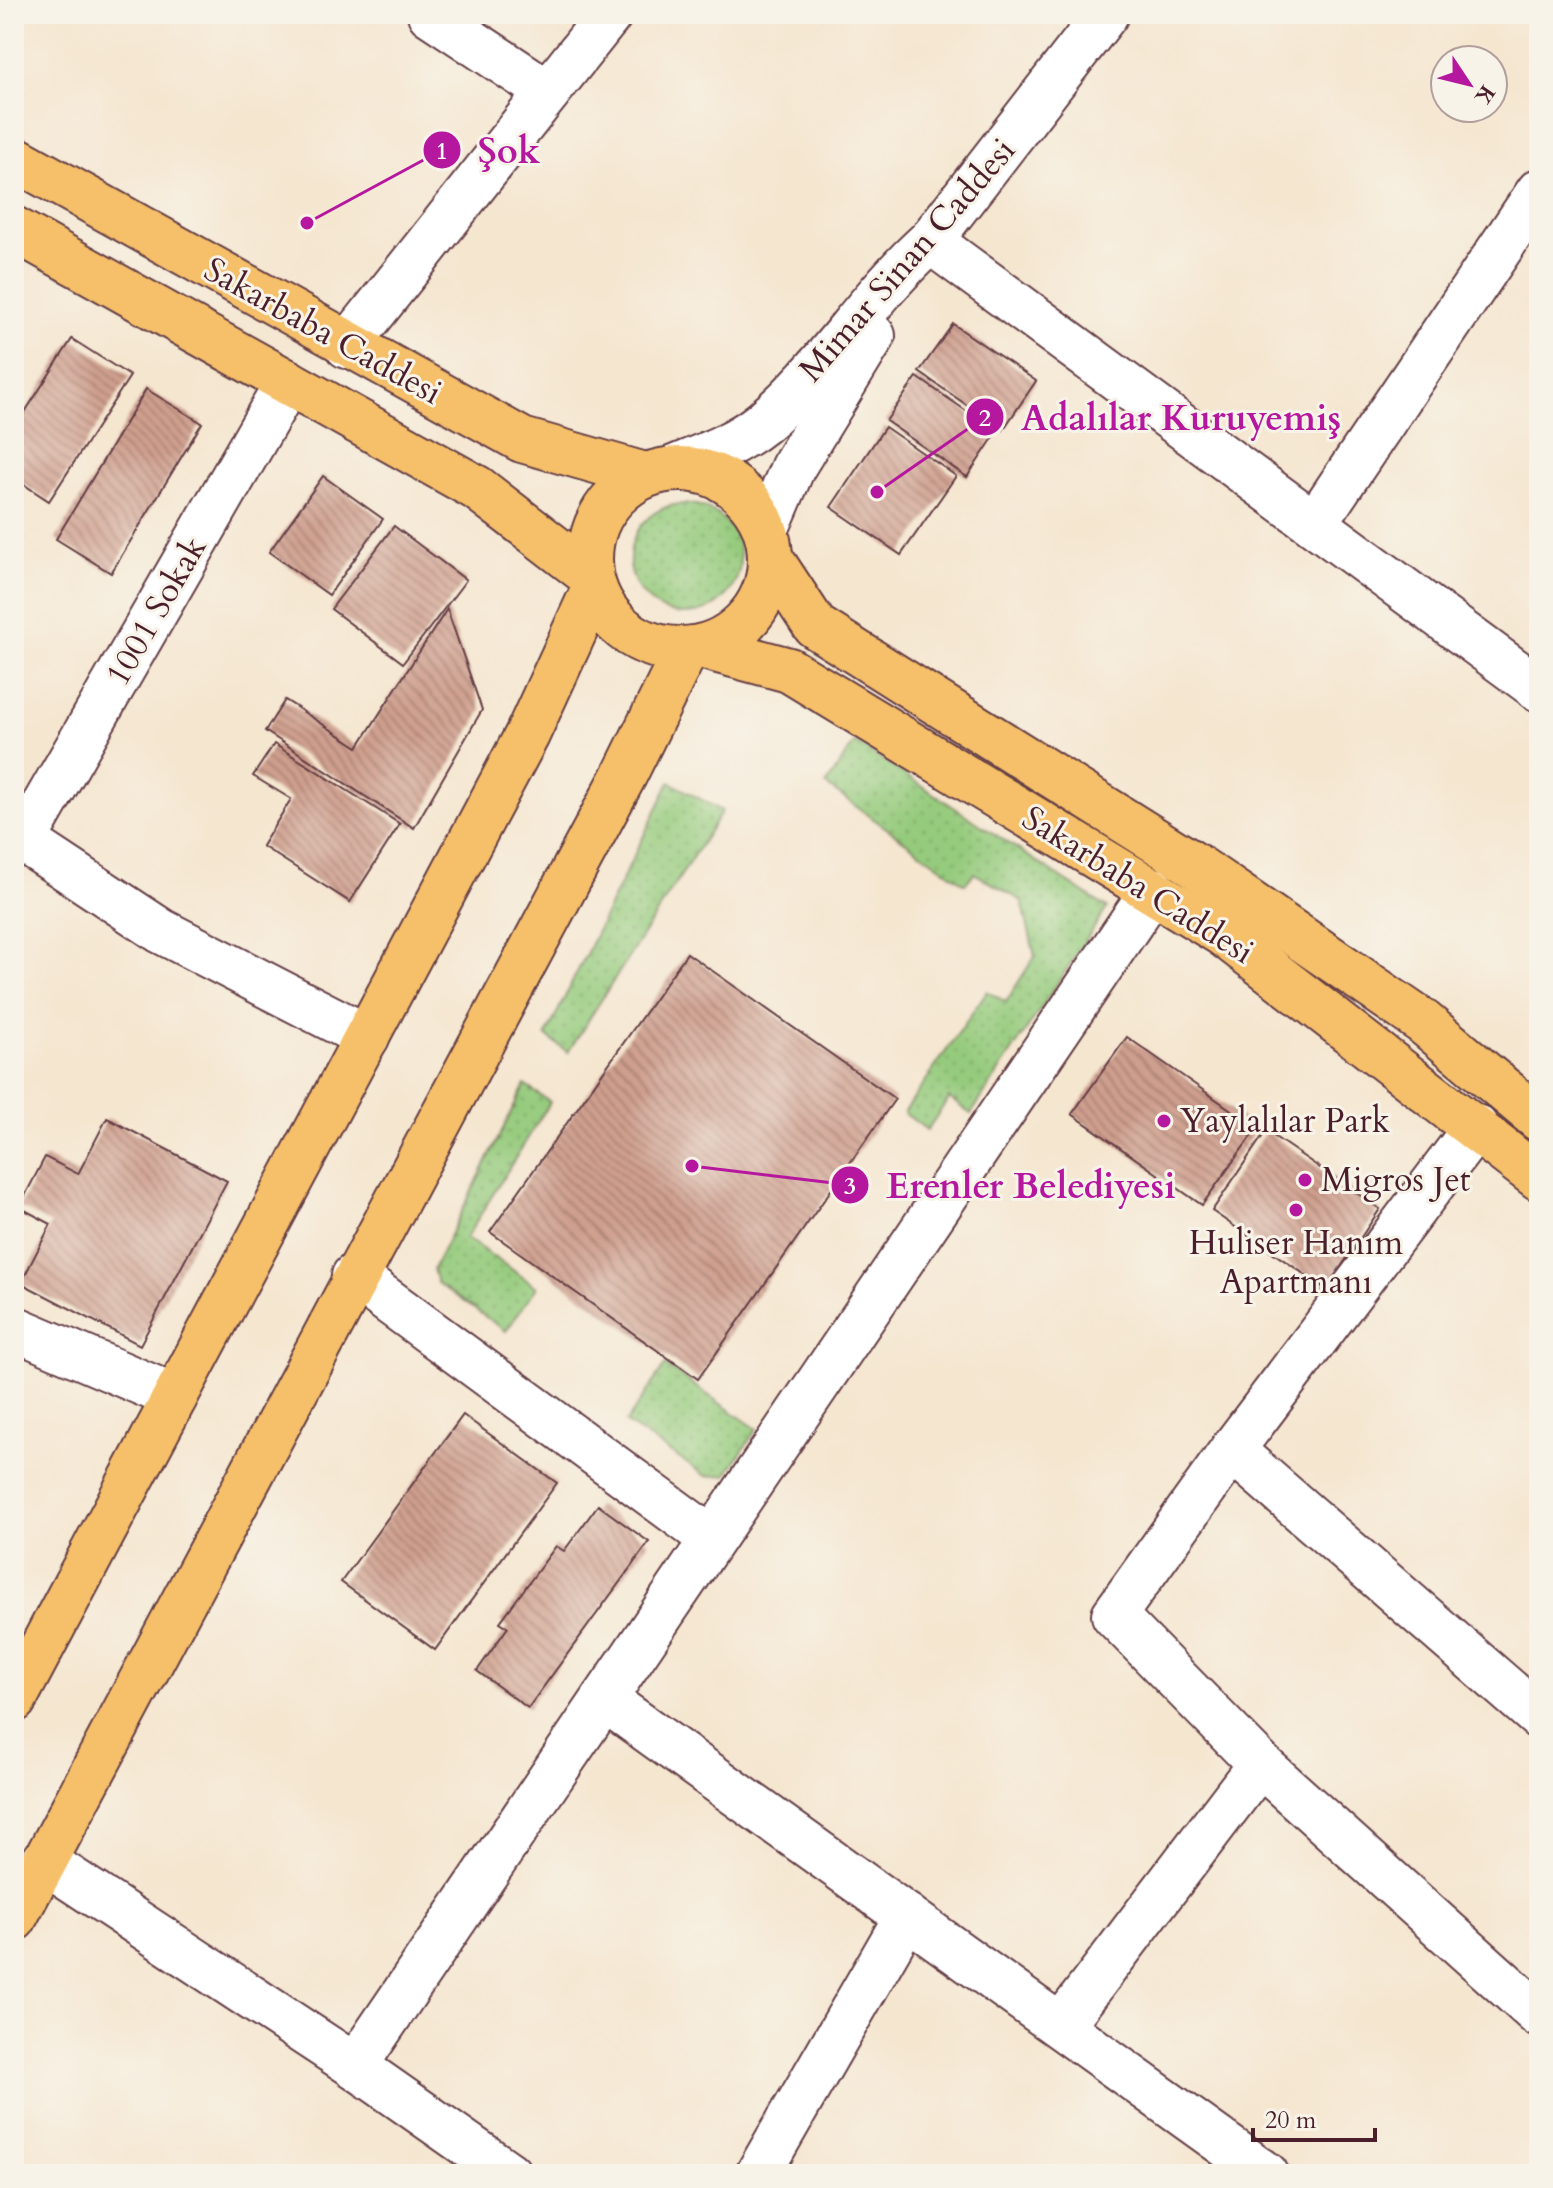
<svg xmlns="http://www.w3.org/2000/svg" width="1553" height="2188" font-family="Cardo,serif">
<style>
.grass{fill:url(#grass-dots);stroke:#707554;stroke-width:2}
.building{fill:url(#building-back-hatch)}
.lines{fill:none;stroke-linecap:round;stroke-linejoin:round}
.minor-casing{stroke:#643d44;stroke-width:48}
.major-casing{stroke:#643d44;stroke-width:48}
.minor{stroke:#fff;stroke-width:44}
.major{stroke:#f6c06b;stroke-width:44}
.poi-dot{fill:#b5179e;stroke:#f7f3e8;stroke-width:3}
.labels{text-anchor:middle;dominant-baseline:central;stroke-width:6;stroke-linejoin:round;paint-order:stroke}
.street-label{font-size:34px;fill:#4a1f2b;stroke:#f7f3e8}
.poi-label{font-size:34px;fill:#4a1f2b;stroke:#f7f3e8;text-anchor:start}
.leader{fill:none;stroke:#b5179e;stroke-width:3}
.callout-dot{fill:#b5179e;stroke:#f7f3e8;stroke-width:3}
.mark-label{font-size:24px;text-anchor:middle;font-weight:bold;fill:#fff}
.callout-label{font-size:36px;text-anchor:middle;font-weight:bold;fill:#b5179e;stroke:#f7f3e8;stroke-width:6;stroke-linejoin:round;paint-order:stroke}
</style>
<defs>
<pattern id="grass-dots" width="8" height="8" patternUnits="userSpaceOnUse" patternTransform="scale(2)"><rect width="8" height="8" fill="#95cb7d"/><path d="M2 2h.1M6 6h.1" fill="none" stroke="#82ae6c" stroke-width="1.8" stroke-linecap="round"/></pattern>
<pattern id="building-back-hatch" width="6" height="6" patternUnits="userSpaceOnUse" patternTransform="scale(2)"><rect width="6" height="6" fill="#cf9f8e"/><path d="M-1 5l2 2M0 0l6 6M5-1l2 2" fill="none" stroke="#aa8174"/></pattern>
</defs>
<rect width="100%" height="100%" fill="#f7f3e8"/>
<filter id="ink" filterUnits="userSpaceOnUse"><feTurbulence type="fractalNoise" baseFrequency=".0125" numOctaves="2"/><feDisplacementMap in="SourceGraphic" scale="16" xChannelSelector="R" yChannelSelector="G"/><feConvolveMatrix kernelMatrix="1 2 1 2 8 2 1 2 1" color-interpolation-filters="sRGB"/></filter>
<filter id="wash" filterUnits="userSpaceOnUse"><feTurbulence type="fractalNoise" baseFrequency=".006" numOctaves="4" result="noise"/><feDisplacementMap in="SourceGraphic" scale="32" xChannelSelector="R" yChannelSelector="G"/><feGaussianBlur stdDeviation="1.8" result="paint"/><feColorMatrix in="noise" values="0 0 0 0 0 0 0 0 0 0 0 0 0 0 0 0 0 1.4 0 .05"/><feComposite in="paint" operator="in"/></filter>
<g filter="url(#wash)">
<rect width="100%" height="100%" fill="#f5e6d0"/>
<g class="grass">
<circle cx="685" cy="559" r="55"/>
<polygon points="855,742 1107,908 971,1114 949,1098 927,1130 904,1113 987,991 1006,1002 1035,956 1022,901 974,873 965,884 826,785"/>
<polygon points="670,782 722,811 568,1052 546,1036"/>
<polygon points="525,1085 550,1102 466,1238 537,1287 506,1331 437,1283 433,1269"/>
<polygon points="665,1365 757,1429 726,1475 706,1476 626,1423"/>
</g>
<g id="blocks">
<g class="building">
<polygon points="953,324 1036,381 1003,430 919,372"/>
<polygon points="72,339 130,376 49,501 14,478 14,429"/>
<polygon points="917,377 997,432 967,477 886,421"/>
<polygon points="146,389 202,423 111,573 56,539"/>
<polygon points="885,427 956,476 901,555 831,507"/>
<polygon points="323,476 383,519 329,595 269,552"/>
<polygon points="394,526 466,580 403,663 331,609"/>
<polygon points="447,609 482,710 414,828 265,731 285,700 358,747"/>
<polygon points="274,744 400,824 350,902 262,846 291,799 253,776"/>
<polygon points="687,953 895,1099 698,1379 490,1232"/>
<polygon points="1127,1037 1257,1128 1202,1205 1072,1114"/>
<polygon points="107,1118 227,1181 140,1345 21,1283 51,1224 19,1207 45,1157 78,1174"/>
<polygon points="1266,1131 1380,1209 1326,1289 1212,1211"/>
<polygon points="463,1415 557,1483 435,1650 341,1582"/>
<polygon points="598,1505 649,1542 528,1708 477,1671 508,1627 500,1622 556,1546 564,1551"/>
</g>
</g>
</g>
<g filter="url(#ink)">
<use href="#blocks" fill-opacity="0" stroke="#643d44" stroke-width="2"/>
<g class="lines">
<defs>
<g id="minor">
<polyline points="430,14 548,92"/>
<polyline points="930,241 1539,689"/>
<polyline points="347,346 610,14"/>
<path d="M674,468C705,455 736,444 762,423C826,370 868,296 930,241L1106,14"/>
<polyline points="1315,523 1539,191"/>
<polyline points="766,530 793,467 873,336"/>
<polyline points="14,834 161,931 367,1037"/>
<polyline points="24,840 288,382"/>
<polyline points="1476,1127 1232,1450 1114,1615 1260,1764 1539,2015"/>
<polyline points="354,1276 712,1539"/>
<polyline points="14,1328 175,1397"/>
<polyline points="1232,1450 1539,1717"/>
<polyline points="604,1699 1266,2174"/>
<polyline points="44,1861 355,2066 509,2174"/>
<polyline points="1061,2026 1260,1764"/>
<polyline points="355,2066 1153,890"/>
<polyline points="758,2174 907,1916"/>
</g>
<g id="major">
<polyline points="14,158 522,440 645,475"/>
<polyline points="14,229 477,488 590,575"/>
<circle cx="680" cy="559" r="90"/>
<polyline points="771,559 815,626 1193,864 1423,1022 1539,1119"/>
<polyline points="704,647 789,670 1223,934 1539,1178"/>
<polyline points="14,1700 527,735 594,589"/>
<polyline points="14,1919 625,774 686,650"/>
</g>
</defs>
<use href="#minor" class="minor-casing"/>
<use href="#major" class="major-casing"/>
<use href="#minor" class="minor"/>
<use href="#major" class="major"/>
</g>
</g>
<g class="poi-dot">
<circle cx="1164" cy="1121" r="8"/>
<circle cx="1305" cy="1180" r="8"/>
<circle cx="1296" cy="1210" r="8"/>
</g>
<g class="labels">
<g class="street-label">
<text transform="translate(907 260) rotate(-49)">Mimar Sinan Caddesi</text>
<text transform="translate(323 331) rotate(29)">Sakarbaba Caddesi</text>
<text transform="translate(156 611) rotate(-60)">1001 Sokak</text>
<text transform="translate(1138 885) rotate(32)">Sakarbaba Caddesi</text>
</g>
<g class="poi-label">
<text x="1180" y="1121">Yaylalılar Park</text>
<text x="1321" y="1180">Migros Jet</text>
<text x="1296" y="1243" text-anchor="middle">Huliser Hanım<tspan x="1296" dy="39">Apartmanı</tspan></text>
</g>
</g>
<path class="leader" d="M307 223L442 150M877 492L985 417M692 1166L850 1185"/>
<g class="callout-dot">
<circle cx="307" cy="223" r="8"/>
<circle cx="877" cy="492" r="8"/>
<circle cx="692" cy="1166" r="8"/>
<circle cx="442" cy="150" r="20"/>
<circle cx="985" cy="417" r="20"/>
<circle cx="850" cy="1185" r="20"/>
</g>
<g class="mark-label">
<text x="442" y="159">1</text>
<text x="985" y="426">2</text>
<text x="850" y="1194">3</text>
</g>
<g class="callout-label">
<text x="509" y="163">Şok</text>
<text x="1181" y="430">Adalılar Kuruyemiş</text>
<text x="1031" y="1198">Erenler Belediyesi</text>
</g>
<rect width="1553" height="2188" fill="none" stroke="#f7f3e8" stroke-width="48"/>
<g transform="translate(1469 84) rotate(125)"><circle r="38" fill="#f7f3e8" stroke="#b29e9c" stroke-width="2"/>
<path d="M0-6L14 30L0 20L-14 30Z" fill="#b5179e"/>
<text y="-12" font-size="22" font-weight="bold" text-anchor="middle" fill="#4a1f2b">K</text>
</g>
<path d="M1253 2128v12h122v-12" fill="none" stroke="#4a1f2b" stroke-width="4"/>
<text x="1265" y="2128" font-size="24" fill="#4a1f2b" stroke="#f7f3e8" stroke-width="6" paint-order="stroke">20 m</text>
</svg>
